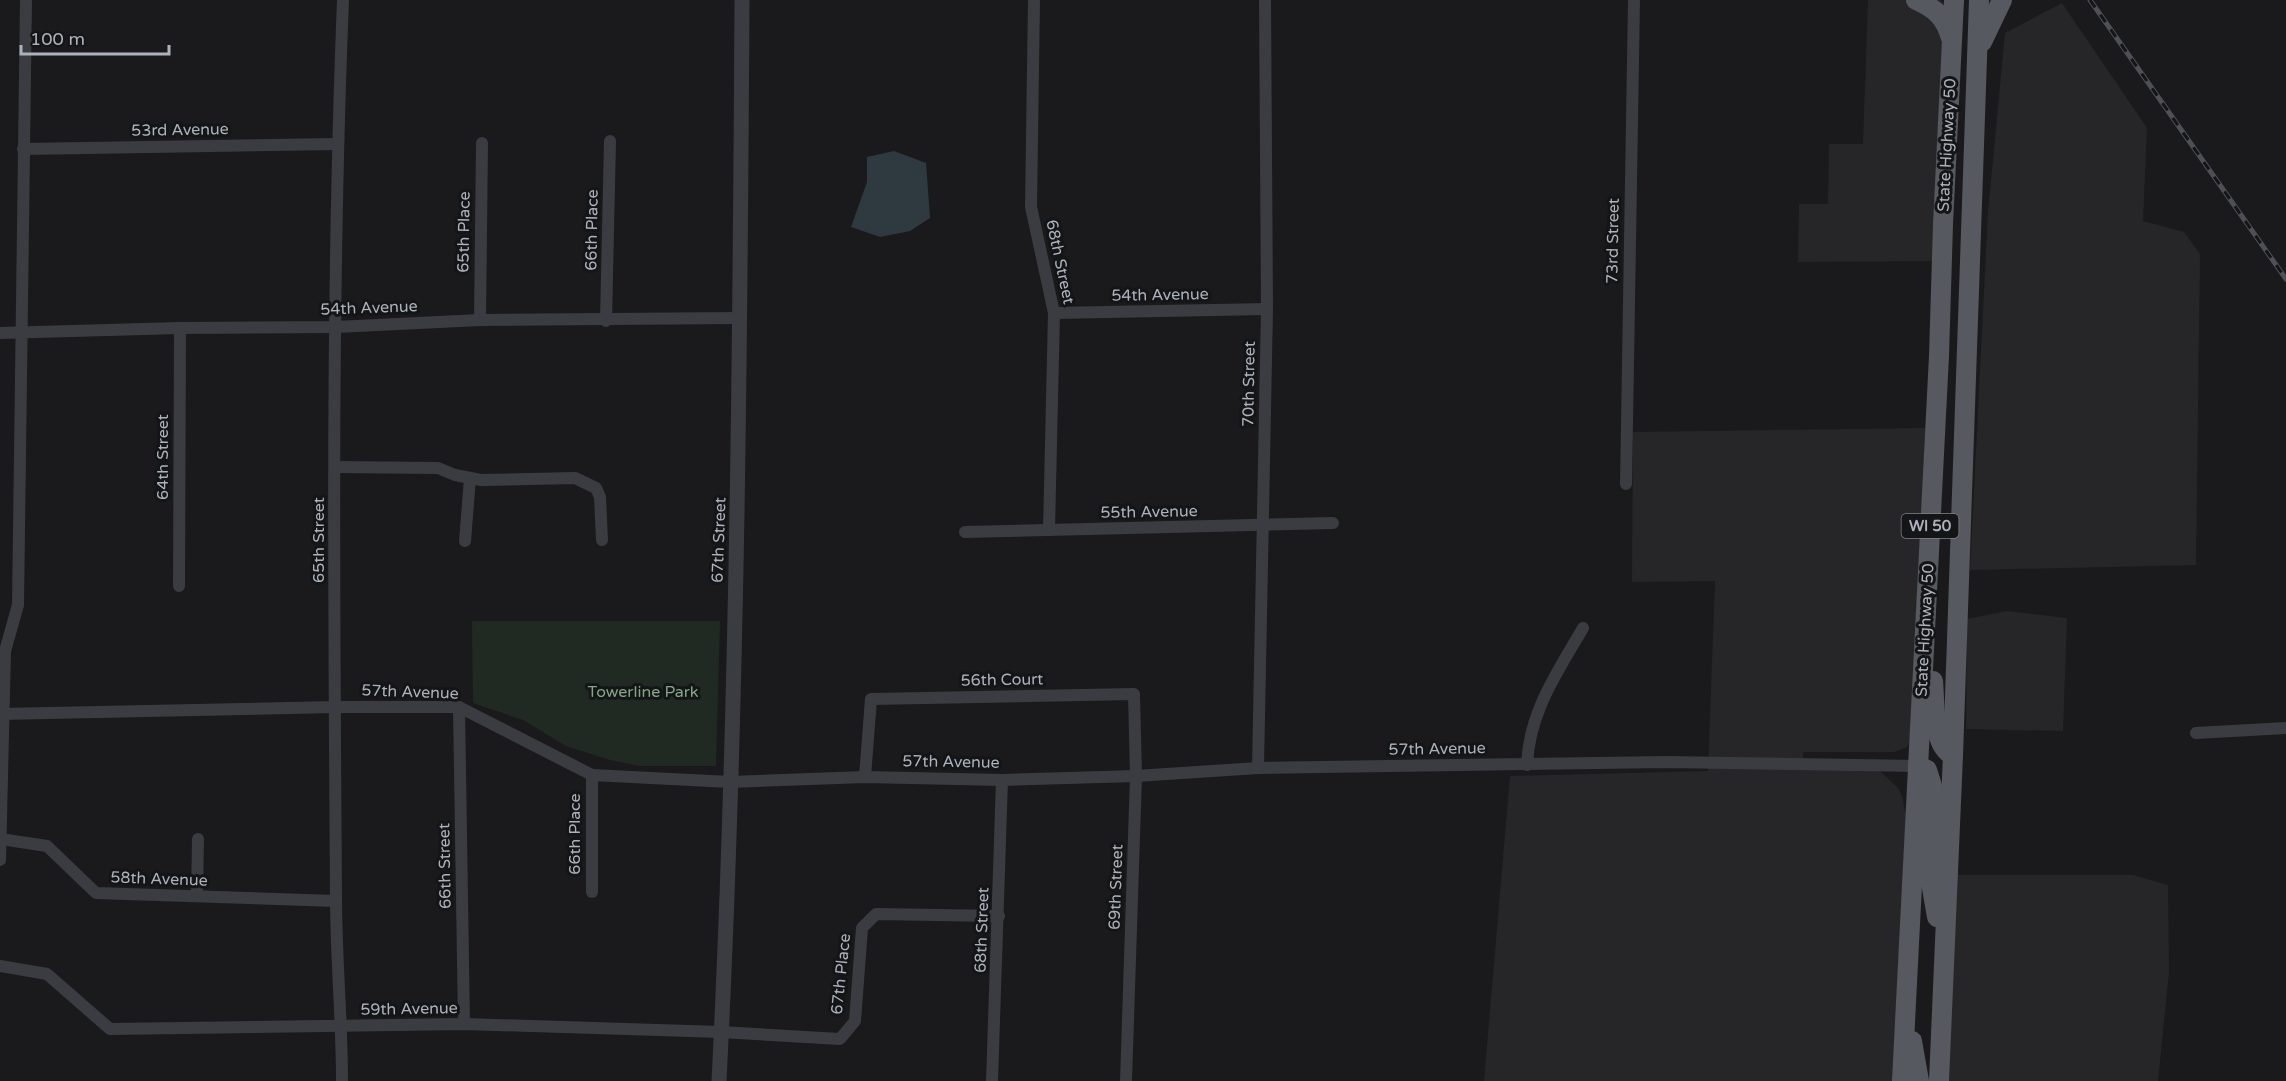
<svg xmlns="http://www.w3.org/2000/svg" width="2286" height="1081" font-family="'Varela Round',sans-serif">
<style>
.built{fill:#262629}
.green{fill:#212a22}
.water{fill:#2f3940}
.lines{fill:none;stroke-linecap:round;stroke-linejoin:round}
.minor{stroke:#3b3c41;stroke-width:12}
.tertiary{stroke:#3b3c41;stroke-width:15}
.primary{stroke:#575960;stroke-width:20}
.rail-casing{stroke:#4e5056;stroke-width:5}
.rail{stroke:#141517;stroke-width:3;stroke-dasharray:9;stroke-linecap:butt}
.labels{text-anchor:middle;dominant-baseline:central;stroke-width:6;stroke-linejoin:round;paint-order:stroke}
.shield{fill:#141517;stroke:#7e828a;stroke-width:1.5}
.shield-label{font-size:15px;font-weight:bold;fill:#acb1bb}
.street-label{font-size:16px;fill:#acb1bb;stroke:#141517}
.park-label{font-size:16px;fill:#84a685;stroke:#141517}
</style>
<rect width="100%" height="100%" fill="#1a1a1c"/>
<g class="built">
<polygon points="1868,0 1941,0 1944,5 1933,261 1798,262 1799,204 1828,204 1829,144 1863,144"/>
<polygon points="2062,3 2147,128 2143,221 2184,232 2200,254 2196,565 1970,570 1988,212 2005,33"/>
<polygon points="1925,428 1914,735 1907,747 1894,752 1803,752 1803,768 1873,770 1881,772 1899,789 1903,800 1907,823 1897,1081 1484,1081 1510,776 1708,771 1715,581 1632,582 1633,432"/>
<polygon points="2007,611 2067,618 2063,731 1966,729 1967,619"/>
<polygon points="1954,875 2133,875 2168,885 2169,972 2158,1081 1945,1081"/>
</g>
<polygon class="green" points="472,621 720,621 716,766 640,766 610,760 566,746 523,720 473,703"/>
<polygon class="water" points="894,151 926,163 930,218 910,231 880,237 851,227 867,182 867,157"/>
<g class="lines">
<g class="minor">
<polyline points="1034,0 1031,207 1054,313 1049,530"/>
<polyline points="23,149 337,144"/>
<polyline points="1054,313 1267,309"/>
<polyline points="480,320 482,143"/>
<polyline points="606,321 610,141"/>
<polyline points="0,333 180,328 336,327 480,320 739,318"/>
<polyline points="336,467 438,468 455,475 481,480 575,478 596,488 600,497 602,540"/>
<polyline points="1626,484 1634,0"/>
<polyline points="965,532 1333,523"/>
<polyline points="465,541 470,478"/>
<polyline points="179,586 180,328"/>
<polyline points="459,707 464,1024"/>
<polyline points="0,714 336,707 459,707 592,775 730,782 865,777 1002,780 1136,776 1258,768 1667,762 1918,766"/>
<polyline points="2196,733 2286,728"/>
<path d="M1527,765C1529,712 1557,673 1583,628"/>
<polyline points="1258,768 1267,309 1265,0"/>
<polyline points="592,775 592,892"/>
<polyline points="865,777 871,699 1134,694 1136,776 1126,1081"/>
<polyline points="0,839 47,846 96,893 336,901"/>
<polyline points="0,860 5,651 18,605 26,0"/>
<polyline points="197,896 198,839"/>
<polyline points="0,966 47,974 110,1029 464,1024 721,1032 840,1039 855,1021 862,928 876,914 999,916"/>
<path d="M342,1081C342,1019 336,958 336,896C334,598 331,298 343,0"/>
<polyline points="992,1081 1002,780"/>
</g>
<path class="tertiary" d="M719,1081C737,721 740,360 742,0"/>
<g class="primary">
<path d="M1916,0C1936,9 1945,17 1951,38"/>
<polyline points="1982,42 2002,0"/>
<path d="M1933,681C1935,701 1932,747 1953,755"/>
<polyline points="1918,766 1927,770 1932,786 1931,882 1937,917"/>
<polyline points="1912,1041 1919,1081"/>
<polyline points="1902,1081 1939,356 1943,224 1954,0"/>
<polyline points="1939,1081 1953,755 1979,0"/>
</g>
<defs>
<polyline id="rail" points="2090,0 2286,279"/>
</defs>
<use href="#rail" class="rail-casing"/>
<use href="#rail" class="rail"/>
</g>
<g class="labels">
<rect class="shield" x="1901.5" y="514" width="57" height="24" rx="4.5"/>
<g class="shield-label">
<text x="1930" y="526">WI 50</text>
</g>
<g class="street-label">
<text transform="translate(180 130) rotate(-1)">53rd Avenue</text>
<text transform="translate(1947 145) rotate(-87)">State Highway 50</text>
<text transform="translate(592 230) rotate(-89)">66th Place</text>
<text transform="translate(464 232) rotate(-89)">65th Place</text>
<text transform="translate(1613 241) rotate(-89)">73rd Street</text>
<text transform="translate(1060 262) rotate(78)">68th Street</text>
<text transform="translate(1160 295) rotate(-1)">54th Avenue</text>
<text transform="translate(369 308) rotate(-2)">54th Avenue</text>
<text transform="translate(1249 384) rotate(-89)">70th Street</text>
<text transform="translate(163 457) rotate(-90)">64th Street</text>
<text transform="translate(1149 512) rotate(-1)">55th Avenue</text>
<text transform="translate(319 540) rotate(-90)">65th Street</text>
<text transform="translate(719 540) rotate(-88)">67th Street</text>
<text transform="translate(1925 630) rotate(-87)">State Highway 50</text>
<text transform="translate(1002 680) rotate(-1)">56th Court</text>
<text transform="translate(410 692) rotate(2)">57th Avenue</text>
<text transform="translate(1437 749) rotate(-1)">57th Avenue</text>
<text transform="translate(951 762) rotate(1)">57th Avenue</text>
<text transform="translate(575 834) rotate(-90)">66th Place</text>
<text transform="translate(445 866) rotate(-91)">66th Street</text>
<text transform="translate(159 879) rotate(2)">58th Avenue</text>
<text transform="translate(1116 887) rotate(-88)">69th Street</text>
<text transform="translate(982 930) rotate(-88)">68th Street</text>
<text transform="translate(841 974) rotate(-84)">67th Place</text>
<text transform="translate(409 1009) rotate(-1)">59th Avenue</text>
</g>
<g class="park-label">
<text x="643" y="692">Towerline Park</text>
</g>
</g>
<path d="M21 45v9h148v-9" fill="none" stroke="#acb1bb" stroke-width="3"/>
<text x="30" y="45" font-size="18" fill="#acb1bb" stroke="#141517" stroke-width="4.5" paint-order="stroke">100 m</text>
</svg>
